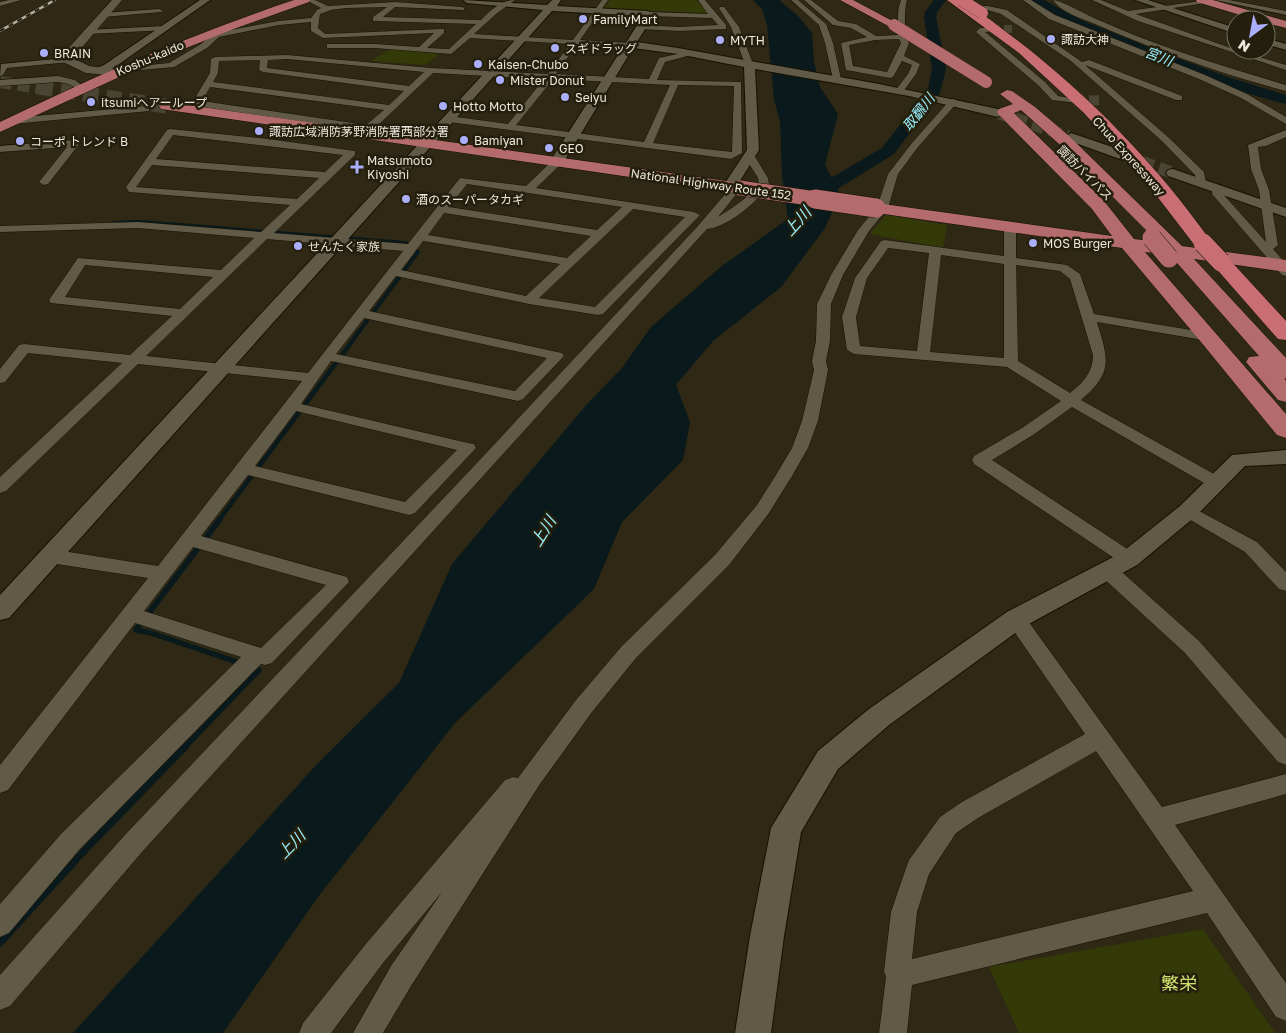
<svg xmlns="http://www.w3.org/2000/svg" width="1286" height="1033" font-family="'Golos Text','Noto Sans JP',sans-serif">
<style>
.green{fill:#333a08}
.water{fill:#09191c}
.lines{fill:none;stroke-linecap:round;stroke-linejoin:round}
.stream-far3{stroke:#09191c;stroke-width:4}
.stream-far2{stroke:#09191c;stroke-width:4.5}
.stream-far1{stroke:#09191c;stroke-width:5.5}
.stream{stroke:#09191c;stroke-width:7}
.river{fill:#09191c;fill-rule:evenodd}
.minor-tunnel-far1{stroke:#4a4533;stroke-width:8;stroke-dasharray:8 4;stroke-linecap:butt}
.minor-tunnel{stroke:#4a4533;stroke-width:10;stroke-dasharray:10 5;stroke-linecap:butt}
.tertiary-tunnel{stroke:#4a4533;stroke-width:12;stroke-dasharray:12 6;stroke-linecap:butt}
.trunk-tunnel-far1{stroke:#4a4533;stroke-width:12;stroke-dasharray:12 6;stroke-linecap:butt}
.trunk-tunnel{stroke:#4a4533;stroke-width:15;stroke-dasharray:15 8;stroke-linecap:butt}
.minor-casing{stroke:#161102;stroke-width:1}
.tertiary-casing{stroke:#161102;stroke-width:2}
.secondary-casing{stroke:#161102;stroke-width:1}
.trunk-casing{stroke:#161102;stroke-width:1}
.motorway-casing{stroke:#161102;stroke-width:1}
.minor{fill:#615a46;fill-rule:evenodd}
.tertiary{fill:#615a46;fill-rule:evenodd}
.secondary{fill:#615a46;fill-rule:evenodd}
.trunk{fill:#b46b6b;fill-rule:evenodd}
.motorway{fill:#c96f74;fill-rule:evenodd}
.rail-casing{stroke:#b4afa1;stroke-width:2.5}
.rail{stroke:#241f0c;stroke-width:2;stroke-dasharray:5;stroke-linecap:butt}
.trunk-bridge-far2-casing{stroke:#161102;stroke-width:12;stroke-linecap:butt}
.trunk-bridge-far1-casing{stroke:#161102;stroke-width:16;stroke-linecap:butt}
.trunk-bridge-casing{stroke:#161102;stroke-width:20;stroke-linecap:butt}
.motorway-bridge-far1-casing{stroke:#161102;stroke-width:12;stroke-linecap:butt}
.motorway-bridge-casing{stroke:#161102;stroke-width:20;stroke-linecap:butt}
.trunk-bridge-far2{stroke:#b46b6b;stroke-width:12}
.trunk-bridge-far1{stroke:#b46b6b;stroke-width:15}
.trunk-bridge{stroke:#b46b6b;stroke-width:19}
.motorway-bridge-far1{stroke:#c96f74;stroke-width:12}
.motorway-bridge{stroke:#c96f74;stroke-width:19}
.poi-dot{fill:#abaffb;stroke:#241f0c;stroke-width:2}
.labels{text-anchor:middle;dominant-baseline:central;stroke-width:5;stroke-linejoin:round;paint-order:stroke}
.far-poi-label{font-size:12px;fill:#ebe7db;stroke:#241f0c;text-anchor:start}
.far-street-label{font-size:12px;fill:#ebe7db;stroke:#241f0c}
.far-water-label{font-size:14px;font-style:italic;fill:#95ebfb;stroke:#241f0c}
.water-label{font-size:16px;font-style:italic;fill:#95ebfb;stroke:#241f0c}
.near-park-label{font-size:18px;fill:#cfe16d;stroke:#241f0c}
</style>
<rect width="100%" height="100%" fill="#2e2815"/>
<g class="green">
<polygon points="610,0 697,0 709,13 604,9"/>
<polygon points="394,49 440,54 425,65 371,61 388,50"/>
<polygon points="886,215 947,225 943,248 870,234"/>
<polygon points="1203,929 1275,1033 1019,1033 989,967"/>
</g>
<polygon class="water" points="753,0 779,0 797,15 812,33 814,62 820,87 838,114 825,165 840,194 825,228 781,287 713,341 676,385 690,422 683,460 622,522 594,589 455,723 318,897 223,1033 73,1033 319,762 399,683 452,564 588,403 622,368 651,327 722,266 788,219 782,176 780,122 774,99 767,25 762,9"/>
<g class="lines">
<polyline class="stream-far3" points="113,223 141,222 406,243 418,252 352,341"/>
<polyline class="stream-far2" points="219,520 353,340"/>
<g class="stream-far1">
<polyline points="220,519 136,630 151,633 240,663"/>
<polyline points="185,747 259,670 251,667"/>
</g>
<polyline class="stream" points="0,943 87,848 186,746"/>
<g class="river">
<polygon points="934,0 946,0 937,12 936,17 946,69 940,93 894,154 831,193 813,213 807,214 801,213 798,209 819,185 882,148 928,89 932,69 924,17 925,12"/>
<path d="M1031,0H1044L1081,20L1166,54L1228,77L1286,95V104C1228,90 1172,66 1116,43C1091,33 1049,21 1031,0Z"/>
</g>
<polyline class="minor-tunnel-far1" points="992,29 1015,29"/>
<polyline class="minor-tunnel" points="1074,101 1103,100"/>
<g class="tertiary-tunnel">
<polyline points="998,113 1068,136"/>
<polyline points="1125,156 1173,173"/>
</g>
<polyline class="trunk-tunnel-far1" points="0,82 46,89"/>
<polyline class="trunk-tunnel" points="38,87 166,106"/>
<defs>
<g id="minor">
<polygon points="9,0 21,0 0,6 0,2"/>
<path d="M306,0H315L328,6L395,2L462,7L464,8V10L395,7L383,17L481,20C491,10 501,0 515,0L496,14L474,34L573,40L602,0H608L580,40L630,43L634,45L633,47L577,44L556,74L649,79L659,58L691,51V55L665,62L657,80L741,82L742,153L731,159L449,122L444,119L449,116L508,124L544,79L433,73L374,129L366,131L196,106L192,103L210,73L211,59L215,57L287,55L431,68L548,74L570,44L470,38L451,54L375,48H327V44H375L419,47L434,33L323,38L311,31V22L279,25L219,37L207,48L174,67L119,72L115,70L119,68L169,63L201,44L214,33L279,21L311,18L317,10L321,8ZM387,7L373,17V21L476,24L449,49L427,48L444,33V29H441L325,34L318,28L320,14L331,10L346,8ZM287,59L424,72L409,86L267,68L268,60ZM260,60L259,70L263,72L404,91L389,105L213,82L218,73L219,61ZM553,79L670,85L644,142L516,125ZM678,85L734,86L732,152L653,143ZM210,87L384,110L366,125L202,101Z"/>
<polygon points="698,0 705,0 726,25 726,29 678,31 641,29 637,27 641,25 678,27 718,25 712,18 648,16 644,14 648,12 708,14"/>
<polygon points="791,0 798,0 826,24 833,43 841,79 840,81 833,79 825,43 819,25"/>
<path d="M804,0H811L838,21L856,24L876,36L898,35C899,22 896,12 901,0H907C904,10 904,34 909,43L904,56L920,64L916,74L902,93L895,91L908,74L912,65L902,61L893,77L890,78L846,70L841,43L867,37L851,28L833,25ZM899,39L901,43L887,72L853,66L849,45L875,40Z"/>
<polygon points="1023,0 1031,0 1055,15 1205,75 1247,94 1286,117 1286,124 1241,98 1199,79 1049,19"/>
<path d="M1053,0C1061,0 1090,17 1101,21C1161,48 1223,66 1286,85V91C1221,74 1157,51 1095,24C1081,18 1062,13 1053,0Z"/>
<polygon points="1092,0 1101,0 1128,11 1208,0 1205,3 1136,14 1236,50 1286,65 1286,70 1138,21"/>
<polygon points="1215,0 1229,0 1286,11 1286,15"/>
<polygon points="969,6 988,6 1007,10 1082,62 1089,60 1182,96 1182,100 1176,100 1085,65 1168,137 1204,172 1206,183 1205,185 1197,185 1195,175 1162,141 1071,61 1001,14 988,10 967,9 967,7"/>
<polygon points="720,7 724,7 739,27 753,64 752,66 745,64 731,27 719,8"/>
<polygon points="159,9 163,11 161,12 103,17 99,15 103,13"/>
<polygon points="165,26 169,28 168,30 87,34 83,32 87,30"/>
<polygon points="995,27 995,31 985,32 1045,82 1058,96 1077,99 1077,103 1052,100 1039,86 976,32 980,28"/>
<polygon points="67,58 71,60 70,62 7,68 3,75 0,76 1,64"/>
<polygon points="58,76 75,80 85,88 81,91 69,84 58,82 0,86 0,80"/>
<polygon points="953,99 956,100 956,104 918,147 898,174 888,208 869,231 843,275 831,304 830,341 826,361 828,370 818,421 808,448 792,476 769,513 729,565 636,658 592,712 540,784 411,986 383,1033 353,1033 391,966 442,892 383,963 331,1033 299,1033 303,1023 365,945 505,780 513,777 518,778 576,700 622,646 715,555 757,505 776,475 792,448 802,421 814,370 812,361 816,341 817,304 831,275 858,230 877,207 888,174 912,143 950,100"/>
<polygon points="146,106 149,107 149,111 13,124 8,121 13,118"/>
<path d="M170,129L268,139L355,151V155L274,233L408,244L460,178L526,186L552,161H560V165L536,188L694,212L700,215L603,314L598,315L529,304L396,276L369,311L557,352L562,353L564,356L523,399L518,401L331,361L301,404L468,443L474,444L476,448L415,513L409,515L248,475L201,536L347,577L349,582L272,663L265,665L261,664L79,850L9,933L0,937V904L61,834L241,657L135,623L8,790L0,793V765L148,578L50,563L44,561L41,556L44,551L50,549L158,566L302,381L138,364L6,491L0,493V477L122,363L28,353L5,382L0,383V369L19,345L24,344L130,355L172,316L51,303L49,300L78,258L221,270L254,238L138,228L0,232V226L138,222L261,232L290,205L129,192L126,187L167,130ZM173,135L343,155L325,172L156,159ZM152,165L319,178L297,199L136,187ZM467,184L622,207L597,230L449,207ZM633,209L685,217L595,307L539,298ZM444,213L591,236L567,258L428,235ZM267,239L403,251L308,373L146,356ZM423,241L560,264L526,296L401,270ZM85,265L213,277L180,309L65,297ZM364,318L547,358L515,391L336,354ZM296,411L457,450L405,502L255,466ZM193,547L326,585L261,648L144,611Z"/>
<polygon points="1286,130 1286,137 1266,146 1258,147 1261,169 1269,190 1278,245 1273,249 1286,264 1286,276 1282,275 1212,194 1213,187 1221,187 1222,193 1266,242 1259,190 1251,169 1248,145"/>
<polygon points="75,140 80,143 48,184 44,185 39,182 67,147 0,152 0,146"/>
<path d="M750,154L754,155L768,178L769,185C757,202 728,227 707,229L142,852L10,1006L0,1010V975L124,836L475,465L697,227L733,185H741L742,187L718,217C733,208 747,198 759,185L758,178L745,157Z"/>
<path d="M1010,224L1016,227V258L1067,265L1080,274L1094,314L1209,333L1216,337L1209,341L1097,322C1108,359 1114,372 1081,400L1223,479L1225,483L1223,487L1217,489L1211,487L1072,407L1033,435L992,460L1135,554L1138,559L1135,564L1129,566L1123,564L974,464L972,460L974,456L1022,428L1061,401L1007,367L854,354L847,350L842,317L855,278L881,241L885,240L1004,256V227ZM888,248L929,253L917,351L860,346L856,317L867,278ZM941,255L1004,264V358L930,352ZM1016,265L1060,271L1070,279L1093,355C1093,372 1083,383 1070,393L1018,361Z"/>
<polygon points="1188,505 1257,542 1286,572 1286,591 1279,589 1245,552 1182,515 1179,511 1182,507"/>
<polygon points="1107,563 1114,565 1199,641 1286,739 1286,765 1278,762 1185,653 1100,575 1098,570 1100,565"/>
<path d="M1016,612L1023,614L1162,807L1286,774V794L1175,825L1286,983V1021L1276,1017L1207,913L912,985L907,1033H879L886,977L884,971L891,912L906,868L909,860L940,817L962,802L1085,734L1009,624L1006,619L1009,614ZM1096,751L1193,891L912,959L917,912L929,874L956,833L978,818Z"/>
</g>
<g id="tertiary">
<polygon points="200,0 210,0 112,69 97,73 92,70 104,65"/>
<polygon points="463,0 547,5 552,0 561,0 557,6 648,11 654,15 637,42 678,48 879,84 998,109 1004,113 998,117 909,96 755,69 759,150 735,189 730,190 723,186 747,150 744,67 678,54 633,48 563,163 556,167 549,163 643,16 552,11 9,618 0,620 0,595 543,10 467,3"/>
<polygon points="1135,0 1148,0 1236,28 1236,34"/>
<polygon points="1266,38 1286,44 1286,50 1266,44"/>
<polygon points="1071,133 1130,153 1131,156 1125,160 1120,159 1067,140 1065,137"/>
<polygon points="1173,169 1286,208 1286,217 1168,176 1166,173 1168,170"/>
<polygon points="1286,450 1286,464 1245,466 1196,516 1137,565 1025,626 889,725 838,769 801,832 784,936 771,1033 735,1033 750,936 771,828 818,751 869,709 1007,612 1121,553 1180,506 1232,455"/>
</g>
<polygon id="secondary" points="112,0 122,0 73,58 89,66 118,70 120,73 118,76 86,73 63,62 61,60 64,53"/>
<g id="trunk">
<path d="M294,0H310L309,2L231,30L154,61L0,132V122C96,75 193,34 294,0Z"/>
<polygon points="840,0 853,0 900,25 894,28 890,27"/>
<polygon points="1196,0 1213,0 1286,21 1286,28 1266,23 1266,20 1257,20 1197,2"/>
<path d="M1007,90L1012,91L1035,107L1068,135L1182,246L1286,260V272L1194,259L1286,358V379L1284,378L1286,381V402L1278,400L1246,362L1249,357L1259,356L1170,255L1145,252L1286,414V438L1277,435L1201,342L1122,248L870,212L867,208L870,204L876,203L1112,236L1092,209L999,115L997,112L999,109L1013,104L1000,94ZM1021,110L1068,152L1158,242L1134,239L1104,201L1014,113Z"/>
<polygon points="166,102 740,183 746,184 748,188 746,192 740,193 161,109 159,106 161,103"/>
</g>
<g id="motorway">
<path d="M947,0C950,0 955,0 958,0C968,2 996,24 1005,31C1083,89 1157,164 1212,243L1210,247L1203,249L1196,247L1143,178L1084,113L1019,53Z"/>
<polygon points="1221,256 1228,258 1286,321 1286,340 1278,339 1214,266 1211,262 1214,258"/>
</g>
</defs>
<use href="#minor" class="minor-casing"/>
<use href="#tertiary" class="tertiary-casing"/>
<use href="#secondary" class="secondary-casing"/>
<use href="#trunk" class="trunk-casing"/>
<use href="#motorway" class="motorway-casing"/>
<use href="#minor" class="minor"/>
<use href="#tertiary" class="tertiary"/>
<use href="#secondary" class="secondary"/>
<use href="#trunk" class="trunk"/>
<use href="#motorway" class="motorway"/>
<defs>
<polyline id="rail" points="0,31 55,0"/>
</defs>
<use href="#rail" class="rail-casing"/>
<use href="#rail" class="rail"/>
<defs>
<polyline id="trunk-bridge-far2" points="894,25 986,82"/>
<polyline id="trunk-bridge-far1" points="740,188 823,200"/>
<g id="trunk-bridge">
<polyline points="815,199 876,208"/>
<polyline points="1152,238 1169,258"/>
</g>
<polyline id="motorway-bridge-far1" points="961,0 982,13"/>
<polyline id="motorway-bridge" points="1203,243 1221,262"/>
</defs>
<use href="#trunk-bridge-far2" class="trunk-bridge-far2-casing"/>
<use href="#trunk-bridge-far1" class="trunk-bridge-far1-casing"/>
<use href="#trunk-bridge" class="trunk-bridge-casing"/>
<use href="#motorway-bridge-far1" class="motorway-bridge-far1-casing"/>
<use href="#motorway-bridge" class="motorway-bridge-casing"/>
<use href="#trunk-bridge-far2" class="trunk-bridge-far2"/>
<use href="#trunk-bridge-far1" class="trunk-bridge-far1"/>
<use href="#trunk-bridge" class="trunk-bridge"/>
<use href="#motorway-bridge-far1" class="motorway-bridge-far1"/>
<use href="#motorway-bridge" class="motorway-bridge"/>
</g>
<g class="poi-dot">
<circle cx="583" cy="19" r="5"/>
<circle cx="1051" cy="39" r="5"/>
<circle cx="720" cy="40" r="5"/>
<circle cx="555" cy="48" r="5"/>
<circle cx="44" cy="53" r="5"/>
<circle cx="478" cy="64" r="5"/>
<circle cx="500" cy="80" r="5"/>
<circle cx="565" cy="97" r="5"/>
<circle cx="91" cy="102" r="5"/>
<circle cx="443" cy="106" r="5"/>
<circle cx="259" cy="131" r="5"/>
<circle cx="464" cy="140" r="5"/>
<circle cx="20" cy="141" r="5"/>
<circle cx="549" cy="148" r="5"/>
<path d="M354.5 159.5h5v5h5v5h-5v5h-5v-5h-5v-5h5z"/>
<circle cx="406" cy="199" r="5"/>
<circle cx="1033" cy="243" r="5"/>
<circle cx="298" cy="246" r="5"/>
</g>
<g class="labels">
<g class="far-poi-label">
<text x="593" y="19">FamilyMart</text>
<text x="1061" y="39">諏訪大神</text>
<text x="730" y="40">MYTH</text>
<text x="565" y="48">スギドラッグ</text>
<text x="54" y="53">BRAIN</text>
<text x="488" y="64">Kaisen-Chubo</text>
<text x="510" y="80">Mister Donut</text>
<text x="575" y="97">Seiyu</text>
<text x="101" y="102">itsumiヘアーループ</text>
<text x="453" y="106">Hotto Motto</text>
<text x="269" y="131">諏訪広域消防茅野消防署西部分署</text>
<text x="474" y="140">Bamiyan</text>
<text x="30" y="141">コーポ トレンド B</text>
<text x="559" y="148">GEO</text>
<text x="367" y="160">Matsumoto<tspan x="367" dy="14">Kiyoshi</tspan></text>
<text x="416" y="199">酒のスーパータカギ</text>
<text x="1043" y="243">MOS Burger</text>
<text x="308" y="246">せんたく家族</text>
</g>
<g class="far-street-label">
<text transform="translate(150 58) rotate(-23)">Koshu-kaido</text>
<text transform="translate(1129 156) rotate(48)">Chuo Expressway</text>
<text transform="translate(1085 173) rotate(45)">諏訪バイパス</text>
<text transform="translate(711 184) rotate(8)">National Highway Route 152</text>
</g>
<g class="far-water-label">
<text transform="translate(1159 56) rotate(21)">宮川</text>
<text transform="translate(918 112) rotate(-52)">取飜川</text>
</g>
<g class="water-label">
<text transform="translate(797 221) rotate(-48)">上川</text>
<text transform="translate(543 531) rotate(-58)">上川</text>
<text transform="translate(291 844) rotate(-46)">上川</text>
</g>
<g class="near-park-label">
<text x="1179" y="983">繁栄</text>
</g>
</g>
<g transform="translate(1251 35) rotate(212)"><circle r="24" fill="#241f0c" stroke="#746f5f"/>
<path d="M0-4L9 19L0 12L-9 19Z" fill="#abaffb"/>
<text y="-8" font-size="14" font-weight="bold" text-anchor="middle" fill="#ebe7db">N</text>
</g>
</svg>
